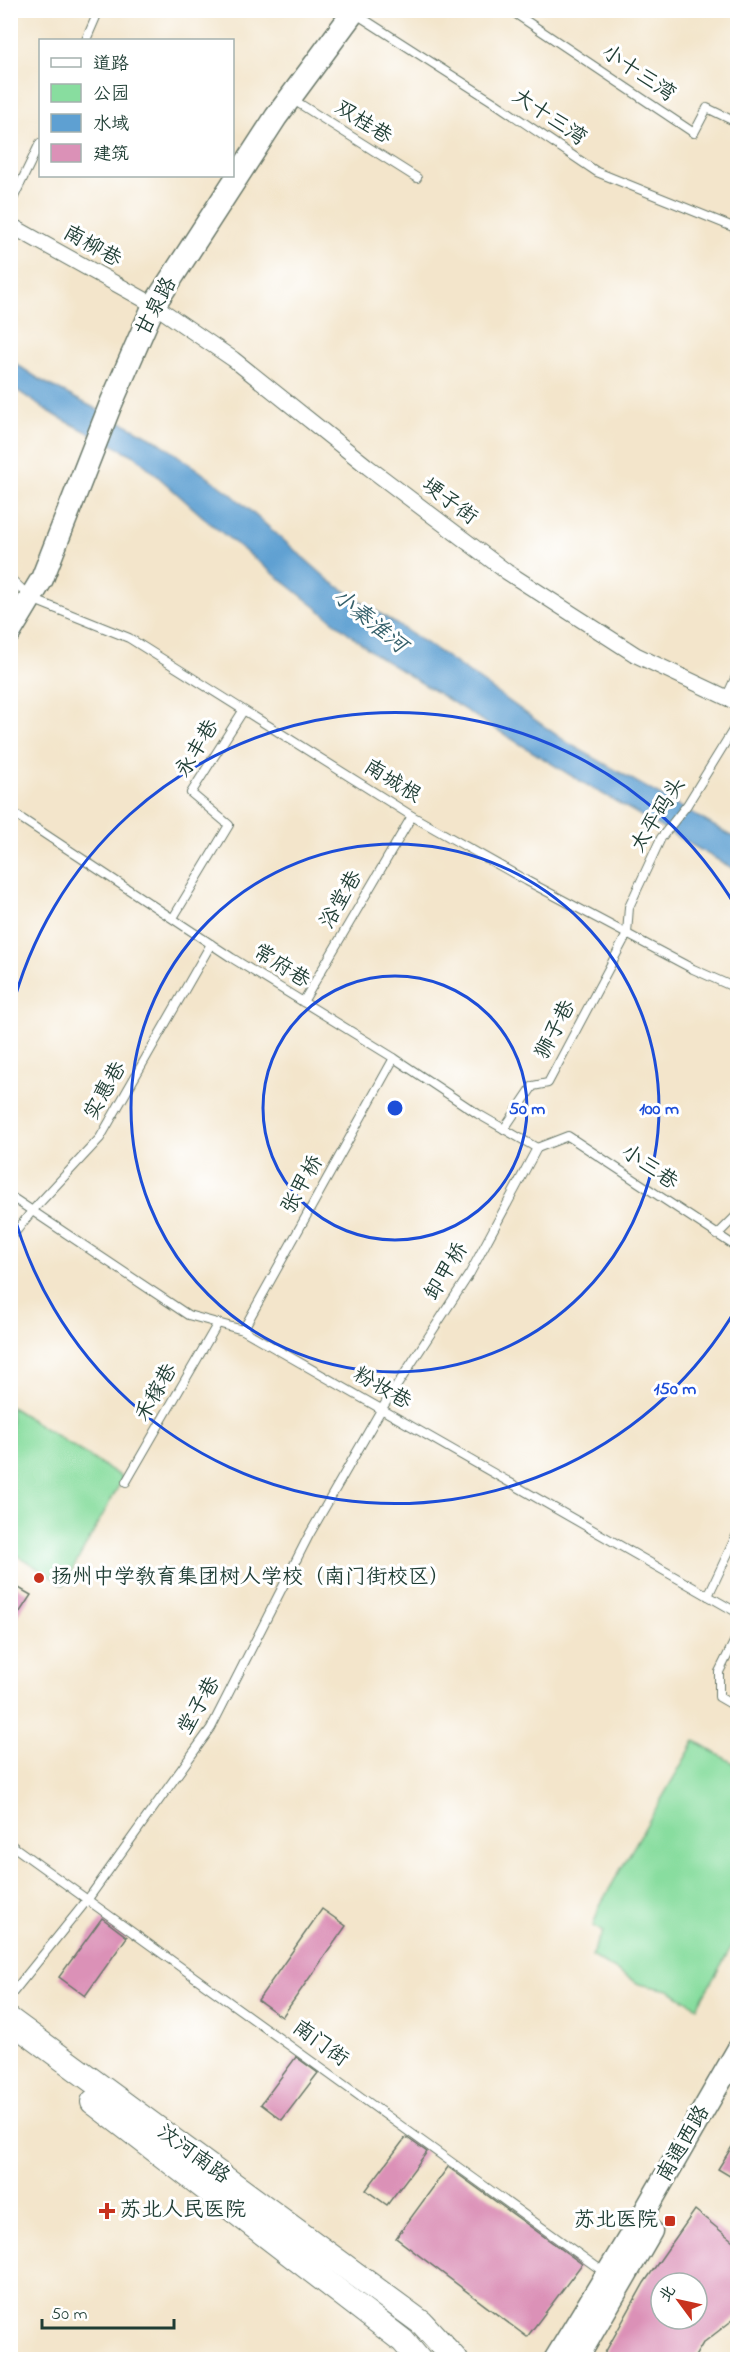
<svg xmlns="http://www.w3.org/2000/svg" width="748" height="2370" font-family="'Indie Flower','LXGW WenKai TC',sans-serif">
<style>
.green{fill:#88dd9f;stroke:#548d6a;stroke-width:1.5}
.water{fill:#5ea0d2;stroke:#3e6e83;stroke-width:1.5}
.building{fill:#db91b7;fill-rule:evenodd}
.lines{fill:none;stroke-linecap:round;stroke-linejoin:round}
.lane-casing{stroke:#697869;stroke-width:10}
.street-casing{stroke:#697869;stroke-width:17}
.secondary-casing{stroke:#697869;stroke-width:25}
.primary-casing{stroke:#697869;stroke-width:26}
.lane{stroke:#fff;stroke-width:8}
.street{stroke:#fff;stroke-width:15}
.secondary{stroke:#fff;stroke-width:22}
.primary{stroke:#fff;stroke-width:24}
.ring{fill:none;stroke:#1d4ed8;stroke-width:3}
.poi-dot{fill:#c8321e;stroke:#fff;stroke-width:2}
.labels{text-anchor:middle;dominant-baseline:central;stroke-width:6;stroke-linejoin:round;paint-order:stroke}
.street-label{font-size:21px;fill:#1f3d34;stroke:#fff}
.poi-label{font-size:21px;fill:#1f3d34;stroke:#fff;text-anchor:start}
.water-label{font-size:22px;font-style:italic;fill:#35606b;stroke:#fff}
.centre{fill:#1d4ed8;stroke:#fff;stroke-width:3}
.ring-label{font-size:18px;text-anchor:middle;font-weight:bold;fill:#1d4ed8;stroke:#fff;stroke-width:6;stroke-linejoin:round;paint-order:stroke}
</style>
<rect width="100%" height="100%" fill="#fff"/>
<filter id="ink" filterUnits="userSpaceOnUse"><feTurbulence type="fractalNoise" baseFrequency=".0167" numOctaves="2"/><feDisplacementMap in="SourceGraphic" scale="12" xChannelSelector="R" yChannelSelector="G"/><feConvolveMatrix kernelMatrix="1 2 1 2 8 2 1 2 1" color-interpolation-filters="sRGB"/></filter>
<filter id="wash" filterUnits="userSpaceOnUse"><feTurbulence type="fractalNoise" baseFrequency=".008" numOctaves="4" result="noise"/><feDisplacementMap in="SourceGraphic" scale="24" xChannelSelector="R" yChannelSelector="G"/><feGaussianBlur stdDeviation="1.35" result="paint"/><feColorMatrix in="noise" values="0 0 0 0 0 0 0 0 0 0 0 0 0 0 0 0 0 1.4 0 .05"/><feComposite in="paint" operator="in"/></filter>
<g filter="url(#wash)">
<rect width="100%" height="100%" fill="#f3e5cb"/>
<g class="green">
<polygon points="11,1407 123,1478 64,1585 11,1551"/>
<polygon points="695,1741 738,1766 737,1937 697,2007 669,1990 639,1984 591,1956 603,1932 593,1926 600,1905"/>
</g>
<polygon class="water" points="10,360 42,381 156,440 230,493 331,582 441,653 568,743 737,839 737,871 575,778 376,655 211,524 135,456 54,415 11,386"/>
<g id="blocks">
<g class="building">
<polygon points="10,1583 31,1595 10,1627"/>
<polygon points="322,1909 346,1926 282,2017 258,2000"/>
<polygon points="102,1918 127,1937 85,1996 59,1977"/>
<polygon points="296,2057 318,2073 282,2120 261,2104"/>
<polygon points="406,2137 427,2152 387,2205 366,2190"/>
<polygon points="738,2137 738,2181 718,2169"/>
<polygon points="448,2167 582,2264 527,2337 396,2238"/>
<path d="M695,2210L738,2245V2316L703,2343L693,2360H601L644,2283ZM661,2283H697V2319H661Z"/>
</g>
</g>
</g>
<g filter="url(#ink)">
<use href="#blocks" fill-opacity="0" stroke="#697869" stroke-width="1.5"/>
<g class="lines">
<defs>
<g id="lane">
<polyline points="510,10 694,133 707,108 738,123"/>
<polyline points="356,14 495,103 597,172 738,229"/>
<polyline points="86,40 99,10"/>
<polyline points="292,99 417,178"/>
<polyline points="10,205 40,143"/>
<polyline points="10,578 32,599 129,638 412,816 527,881 693,969 738,989"/>
<polyline points="726,698 738,672"/>
<polyline points="10,811 232,958 394,1058 478,1114 537,1148"/>
<polyline points="173,918 229,825 191,793 243,711"/>
<polyline points="303,1002 412,816"/>
<polyline points="504,1129 533,1086 548,1083 627,934 629,907 661,838 687,805 738,722"/>
<polyline points="537,1148 568,1136 738,1248"/>
<polyline points="10,1196 188,1315 243,1330 738,1613"/>
<polyline points="717,1235 738,1214"/>
<polyline points="10,1239 32,1211 100,1138 211,944"/>
<polyline points="243,1330 394,1058"/>
<polyline points="126,1482 218,1323"/>
<polyline points="708,1596 738,1532"/>
<polyline points="738,1634 719,1672 719,1697 738,1708"/>
<polyline points="10,1844 605,2273"/>
<polyline points="10,1996 88,1899 211,1728 309,1535 381,1410 470,1273 537,1148"/>
</g>
<polyline id="street" points="10,225 154,305 233,359 368,467 507,572 636,655 738,703"/>
<g id="secondary">
<polyline points="10,632 42,579 110,406 154,305 276,117 355,10"/>
<polyline points="555,2360 643,2215 738,2050"/>
<polyline points="576,2360 651,2231"/>
</g>
<g id="primary">
<polyline points="10,2020 422,2323 456,2360"/>
<polyline points="93,2102 403,2341 419,2360"/>
</g>
</defs>
<use href="#lane" class="lane-casing"/>
<use href="#street" class="street-casing"/>
<use href="#secondary" class="secondary-casing"/>
<use href="#primary" class="primary-casing"/>
<use href="#lane" class="lane"/>
<use href="#street" class="street"/>
<use href="#secondary" class="secondary"/>
<use href="#primary" class="primary"/>
</g>
</g>
<g class="ring">
<circle cx="395" cy="1108" r="132"/>
<circle cx="395" cy="1108" r="264"/>
<path d="M736 1309A396 396 0 0 1 11 1204M11 1012A396 396 0 0 1 736 907"/>
</g>
<g class="poi-dot">
<circle cx="39" cy="1578" r="6"/>
<path d="M104 2202h6v6h6v6h-6v6h-6v-6h-6v-6h6z"/>
<rect x="664" y="2215" width="12" height="12" rx="3"/>
</g>
<g class="labels">
<g class="street-label">
<text transform="translate(638 74) rotate(34)">小十三湾</text>
<text transform="translate(549 118) rotate(34)">大十三湾</text>
<text transform="translate(363 123) rotate(32)">双桂巷</text>
<text transform="translate(92 247) rotate(29)">南柳巷</text>
<text transform="translate(157 307) rotate(-62)">甘泉路</text>
<text transform="translate(449 502) rotate(37)">埂子街</text>
<text transform="translate(198 749) rotate(-59)">永丰巷</text>
<text transform="translate(392 782) rotate(32)">南城根</text>
<text transform="translate(659 815) rotate(-58)">太平码头</text>
<text transform="translate(342 900) rotate(-60)">浴堂巷</text>
<text transform="translate(281 967) rotate(32)">常府巷</text>
<text transform="translate(556 1030) rotate(-62)">狮子巷</text>
<text transform="translate(106 1091) rotate(-60)">实惠巷</text>
<text transform="translate(649 1168) rotate(34)">小三巷</text>
<text transform="translate(303 1185) rotate(-61)">张甲桥</text>
<text transform="translate(447 1272) rotate(-59)">卸甲桥</text>
<text transform="translate(382 1389) rotate(30)">粉妆巷</text>
<text transform="translate(157 1393) rotate(-60)">禾稼巷</text>
<text transform="translate(200 1706) rotate(-60)">堂子巷</text>
<text transform="translate(320 2044) rotate(36)">南门街</text>
<text transform="translate(684 2144) rotate(-60)">南通西路</text>
<text transform="translate(193 2155) rotate(36)">汶河南路</text>
</g>
<g class="poi-label">
<text x="51" y="1578">扬州中学教育集团树人学校（南门街校区）</text>
<text x="120" y="2211">苏北人民医院</text>
<text x="658" y="2221" text-anchor="end">苏北医院</text>
</g>
<g class="water-label">
<text transform="translate(369 622) rotate(39)">小秦淮河</text>
</g>
</g>
<circle cx="395" cy="1108" r="9" class="centre"/>
<g class="ring-label">
<text x="527" y="1114">50 m</text>
<text x="659" y="1114">100 m</text>
<text x="675" y="1394">150 m</text>
</g>
<rect width="748" height="2370" fill="none" stroke="#fff" stroke-width="36"/>
<rect x="39" y="39" width="195" height="138" fill="#ffffff" stroke="#a5b1ae" stroke-width="1.5"/>
<rect x="51" y="58" width="30" height="9" fill="#ffffff" stroke="#a5b1ae" stroke-width="1.5"/>
<text x="93" y="69" font-size="18" fill="#1f3d34">道路</text>
<rect x="51" y="84" width="30" height="18" fill="#88dd9f" stroke="#a5b1ae" stroke-width="1.5"/>
<text x="93" y="99" font-size="18" fill="#1f3d34">公园</text>
<rect x="51" y="114" width="30" height="18" fill="#5ea0d2" stroke="#a5b1ae" stroke-width="1.5"/>
<text x="93" y="129" font-size="18" fill="#1f3d34">水域</text>
<rect x="51" y="144" width="30" height="18" fill="#db91b7" stroke="#a5b1ae" stroke-width="1.5"/>
<text x="93" y="159" font-size="18" fill="#1f3d34">建筑</text>
<g transform="translate(679 2301) rotate(303)"><circle r="28" fill="#ffffff" stroke="#a5b1ae" stroke-width="1.5"/>
<path d="M0-4.5L10 22L0 15L-10 22Z" fill="#c8321e"/>
<text y="-9" font-size="16" font-weight="bold" text-anchor="middle" fill="#1f3d34">北</text>
</g>
<path d="M42 2319v9h132v-9" fill="none" stroke="#1f3d34" stroke-width="3"/>
<text x="51" y="2319" font-size="18" fill="#1f3d34" stroke="#ffffff" stroke-width="4.5" paint-order="stroke">50 m</text>
</svg>
